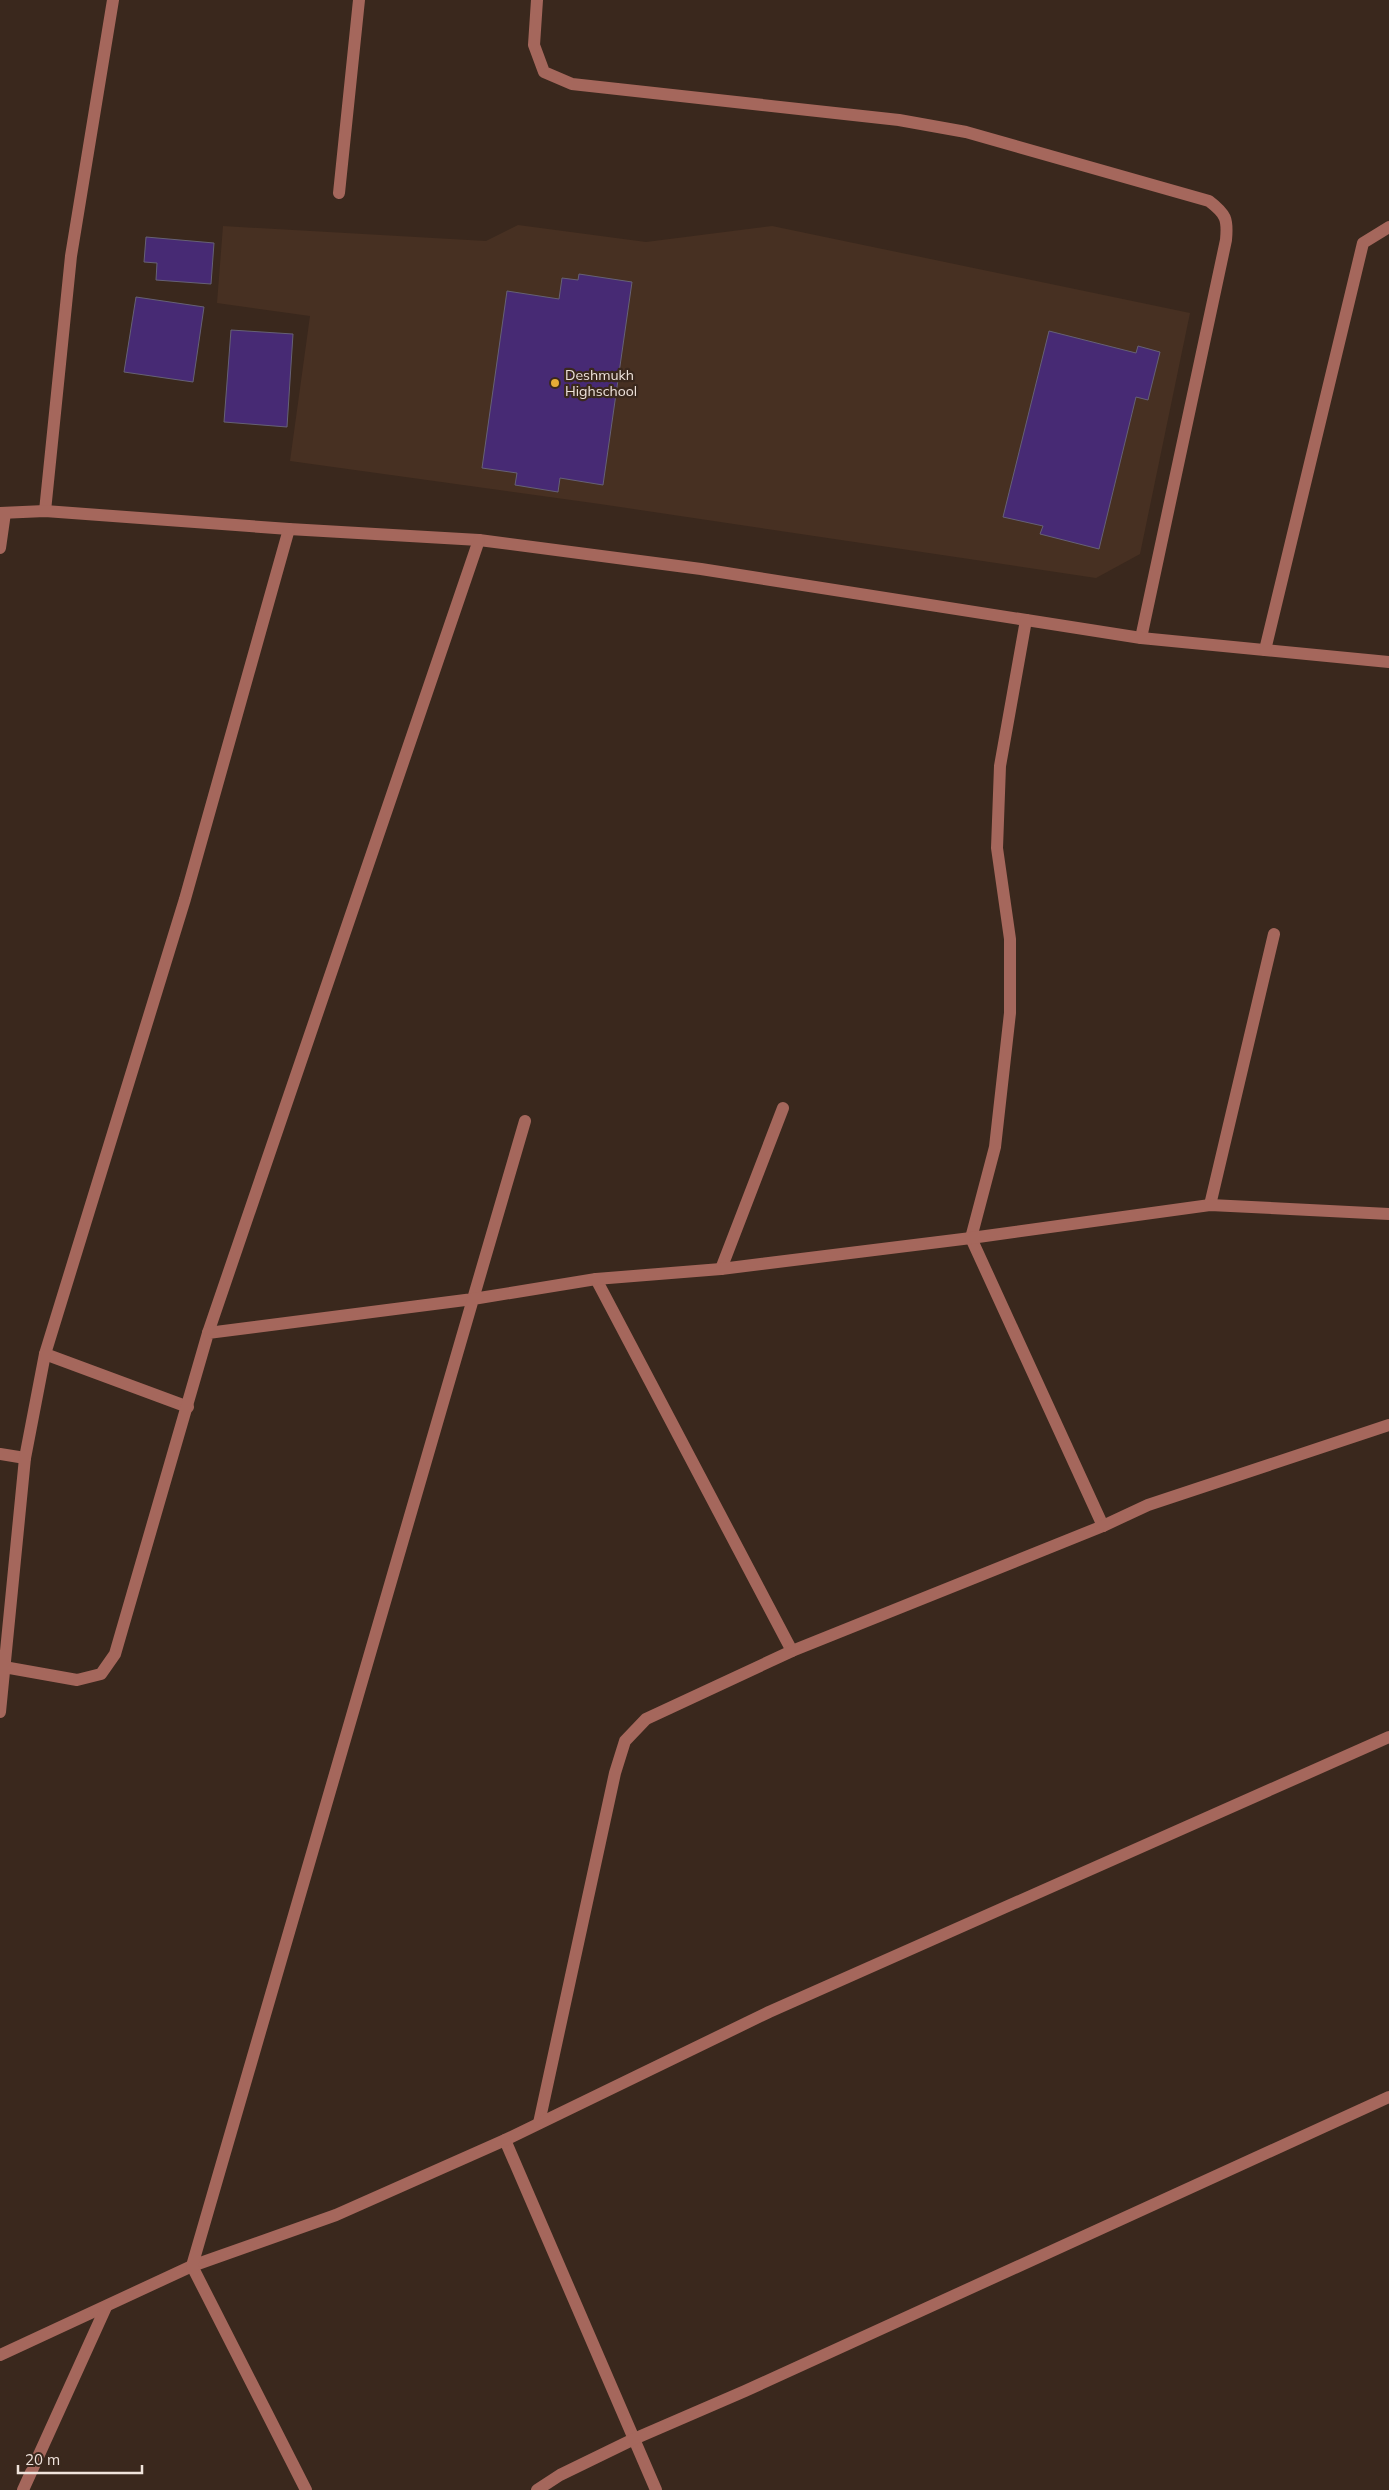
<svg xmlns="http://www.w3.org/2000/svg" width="1389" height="2490" font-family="Mulish,sans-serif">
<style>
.built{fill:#473022}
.building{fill:#472a74;stroke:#666175}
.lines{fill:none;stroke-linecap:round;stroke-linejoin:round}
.minor{stroke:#a5675c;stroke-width:12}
.poi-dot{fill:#e6ac36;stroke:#3a281d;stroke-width:2}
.labels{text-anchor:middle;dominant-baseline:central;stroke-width:4.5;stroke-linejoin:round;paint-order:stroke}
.poi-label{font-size:14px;fill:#efe3dc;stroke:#3a281d;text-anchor:start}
</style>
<rect width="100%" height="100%" fill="#3a281d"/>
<polygon class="built" points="518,225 646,242 772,226 1190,313 1140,554 1096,578 600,504 290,461 310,316 217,303 223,226 486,241"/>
<g class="building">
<polygon points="146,237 214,243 211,284 156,280 157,263 144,262"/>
<polygon points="579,274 632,282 603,485 560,478 558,492 515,485 517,473 482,468 507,291 559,299 562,278 578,280"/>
<polygon points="136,297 204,307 193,382 124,372"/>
<polygon points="231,330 293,334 287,427 224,422"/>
<polygon points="1049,331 1136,353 1138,346 1160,352 1148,400 1136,397 1099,549 1040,534 1043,526 1003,517"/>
</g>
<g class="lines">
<g class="minor">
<path d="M537,0L534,45L544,72L572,84L899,120L966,132L1209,201C1226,214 1228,219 1226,240L1141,638"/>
<polyline points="339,193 359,0"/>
<polyline points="45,511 71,256 113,0"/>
<polyline points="0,513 45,511 289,529 479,540 701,569 1141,638 1389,662"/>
<polyline points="0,548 5,513"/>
<polyline points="1026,620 1000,766 997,848 1010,939 1010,1013 995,1147 971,1238 1103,1526"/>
<polyline points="1265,650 1363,243 1389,227"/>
<polyline points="1210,1205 1274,934"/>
<polyline points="721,1269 783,1108"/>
<polyline points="596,1279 792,1651"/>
<polyline points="208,1333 479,540"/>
<polyline points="45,1354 188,1407"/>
<polyline points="0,1454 25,1458"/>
<polyline points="4,1667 77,1680 101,1674 115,1654 208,1333 473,1299 525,1121"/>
<polyline points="0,1712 25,1458 45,1354 185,899 289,529"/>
<polyline points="539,2123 615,1773 625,1741 646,1719 792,1651 1103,1526 1148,1505 1389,1425"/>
<polyline points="505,2140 656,2490"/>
<polyline points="0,2355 192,2266 336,2215 505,2140 769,2012 1389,1737"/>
<polyline points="23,2490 106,2307"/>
<polyline points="306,2490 192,2266 473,1299 596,1279 721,1269 971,1238 1210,1205 1389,1214"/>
<polyline points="537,2490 560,2475 634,2439 745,2391 1389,2097"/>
</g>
</g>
<circle class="poi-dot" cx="555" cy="383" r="5"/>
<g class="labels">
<g class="poi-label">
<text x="565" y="375">Deshmukh<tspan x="565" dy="16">Highschool</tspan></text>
</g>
</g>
<path d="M18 2465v8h124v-8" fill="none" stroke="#efe3dc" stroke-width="2.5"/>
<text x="25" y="2465" font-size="15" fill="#efe3dc" stroke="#3a281d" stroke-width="4" paint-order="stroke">20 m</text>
</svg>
